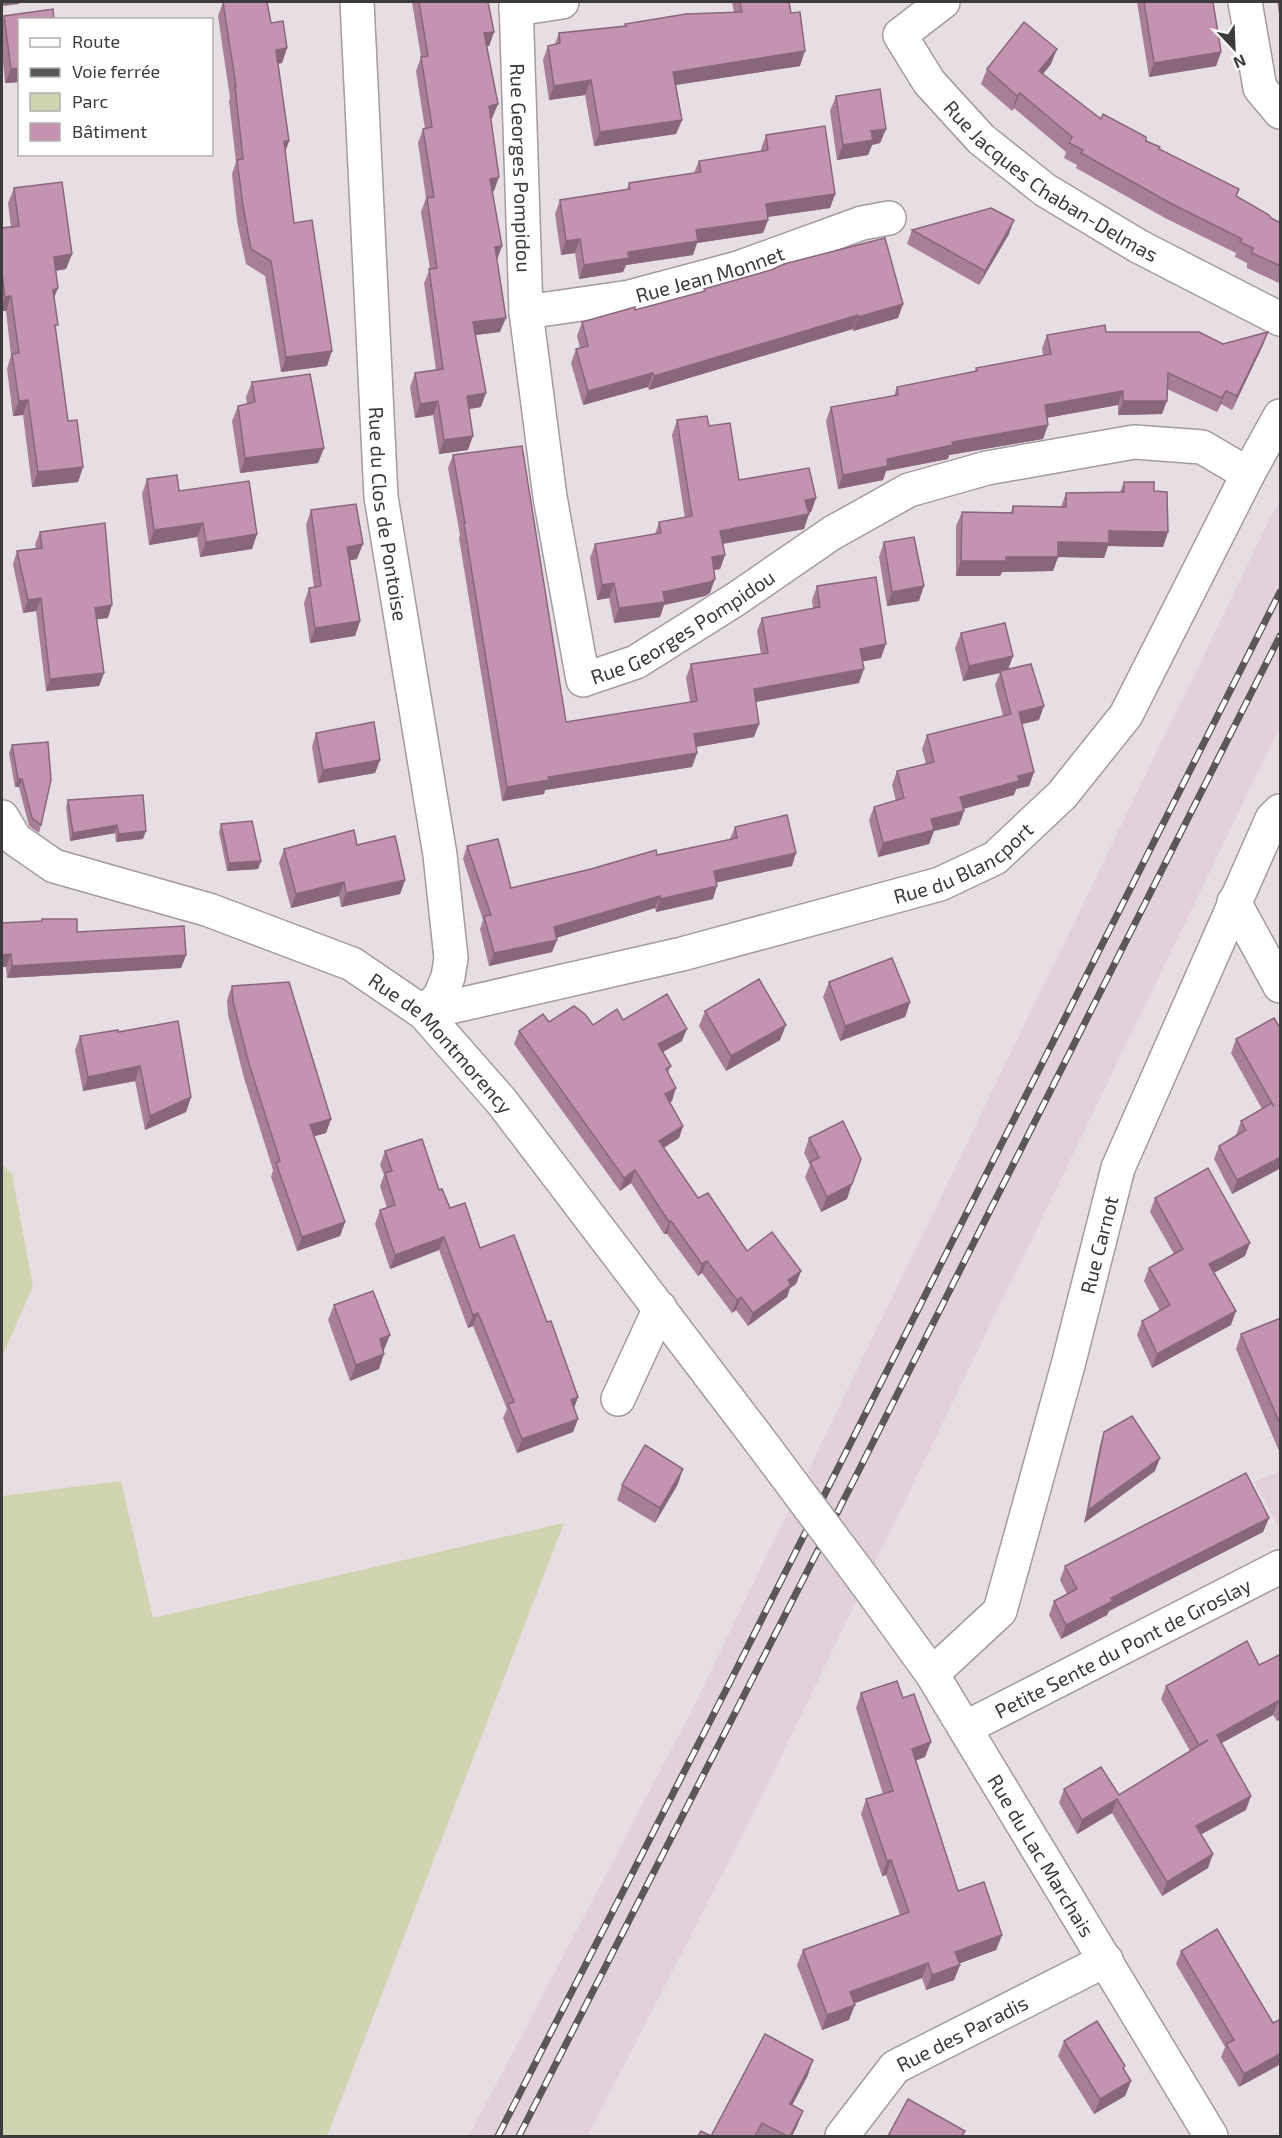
<svg xmlns="http://www.w3.org/2000/svg" width="1282" height="2138" font-family="'Exo 2',sans-serif">
<style>
.built{fill:#e1d1da}
.green{fill:#d0d4b1}
.lines{fill:none;stroke-linecap:round;stroke-linejoin:round}
.minor-casing{stroke:#a39b9f;stroke-width:36}
.minor{stroke:#fff;stroke-width:33}
.rail-casing{stroke:#5b5759;stroke-width:7}
.rail{stroke:#fff;stroke-width:4.5;stroke-dasharray:14;stroke-linecap:butt}
.minor-bridge-casing{stroke:#a39b9f;stroke-width:36;stroke-linecap:butt}
.minor-bridge{stroke:#fff;stroke-width:33}
.wall{fill:#a97e97}
.shaded-wall{fill:#89677b}
.building{fill:#c493b0;stroke:#89677b;stroke-width:1.5}
.labels{text-anchor:middle;dominant-baseline:central;stroke-width:5;stroke-linejoin:round;paint-order:stroke}
.street-label{font-size:20px;fill:#3d3a3c;stroke:#fff}
</style>
<rect width="100%" height="100%" fill="#e7dee3"/>
<g class="built">
<polygon points="1280,498 1280,727 757,1806 588,2136 469,2136 692,1710"/>
<polygon points="1280,1471 1280,1529 1254,1482"/>
</g>
<g class="green">
<polygon points="2,1164 12,1174 33,1286 2,1357"/>
<polygon points="121,1481 153,1618 564,1523 327,2136 2,2136 2,1496"/>
</g>
<g class="lines">
<defs>
<g id="minor">
<path id="s1" d="M357,2L381,497L440,855L451,958L448,977L440,996L424,1013"/>
<path id="s2" d="M516,2L526,312L550,497L583,680L636,662L736,599L832,533L909,490L987,468L1134,442L1202,447L1248,474"/>
<path id="s3" d="M943,2L900,35L929,82L981,139L1045,190L1138,246L1280,319"/>
<polyline points="1245,2 1260,88 1280,112"/>
<polyline points="516,9 562,2"/>
<path id="s4" d="M526,312L630,297L738,268L862,223L889,218"/>
<path id="s5" d="M2,817L15,839L54,866L209,910L352,964L424,1013L502,1102L757,1437"/>
<polyline points="1234,902 1280,986"/>
<path id="s6" d="M424,1013L682,954L940,884L995,858L1062,795L1126,715L1248,474L1280,416"/>
<polyline points="618,1399 660,1308"/>
<path id="s7" d="M864,1580L932,1674L1211,2136"/>
<path id="s8" d="M932,1674L1000,1611L1068,1365L1118,1168L1272,819L1280,811"/>
<path id="s9" d="M965,1728L1280,1567"/>
<path id="s10" d="M842,2136L895,2067L1106,1960"/>
</g>
</defs>
<use href="#minor" class="minor-casing"/>
<use href="#minor" class="minor"/>
<defs>
<g id="rail">
<polyline points="498,2136 729,1684 1280,592"/>
<polyline points="519,2136 859,1470 1280,636"/>
</g>
</defs>
<use href="#rail" class="rail-casing"/>
<use href="#rail" class="rail"/>
<defs>
<polyline id="minor-bridge" points="757,1437 864,1580"/>
</defs>
<use href="#minor-bridge" class="minor-bridge-casing"/>
<use href="#minor-bridge" class="minor-bridge"/>
</g>
<g class="wall">
<polygon points="223,2 271,23 287,48 282,63 278,64 289,141 285,150 294,223 327,366 281,372 265,276 246,264 237,221 232,174 236,162 229,101 230,98 218,16"/>
<polygon points="412,2 488,2 494,32 489,46 487,46 498,104 492,118 491,119 494,191 493,192 500,332 475,335 481,407 469,409 468,450 439,454 433,415 415,418 410,387 415,373 436,370 424,283 430,269 421,212 426,198 418,143 423,129 425,129 416,71 421,57"/>
<polygon points="732,2 789,2 800,66 676,85 682,120 676,134 594,146 585,95 549,100 543,60 548,46 555,44 559,33 625,26 625,24 734,12"/>
<polygon points="1137,2 1213,2 1221,52 1216,66 1149,77"/>
<polygon points="1277,2 1281,2 1281,26"/>
<polygon points="4,16 20,82 5,83 2,51 2,23"/>
<polygon points="1051,64 1043,74 1101,119 1146,141 1159,150 1239,189 1236,196 1271,218 1281,223 1281,284 1247,268 1247,263 1235,257 1236,253 1165,218 1076,168 1077,165 1064,158 1066,152 1014,108 1012,111 981,84 987,69"/>
<polygon points="836,96 886,129 880,143 872,145 868,155 837,160 830,111"/>
<polygon points="766,135 835,194 830,208 768,217 768,220 763,233 697,243 693,255 626,265 623,272 579,279 575,253 561,255 555,214 560,200 627,189 629,183 694,173 699,161 761,152 761,149"/>
<polygon points="14,188 72,254 66,269 55,271 54,297 56,331 68,421 83,467 78,482 32,487 23,415 13,416 7,369 11,355 6,311 2,311 2,228 11,227 8,203"/>
<polygon points="912,230 1009,234 979,285 907,244"/>
<polygon points="704,289 903,304 898,318 853,331 853,329 649,390 648,387 583,405 571,363 576,349 580,348 577,336 582,322 635,310 703,292"/>
<polygon points="1106,332 1223,344 1268,332 1263,345 1232,410 1221,404 1217,412 1167,389 1162,414 1118,415 1118,405 1047,418 1048,425 1043,439 949,455 948,459 886,471 883,480 838,489 826,421 831,407 894,396 897,387 975,372 976,368 1043,356 1042,348 1047,335"/>
<polygon points="252,382 324,448 318,463 240,473 232,421 238,406 247,404 246,397"/>
<polygon points="677,420 709,426 739,480 816,498 811,512 808,513 804,529 723,544 725,555 720,569 714,570 710,593 705,596 664,605 660,617 614,623 609,598 597,600 590,558 595,544 655,534 659,522 685,518 672,435"/>
<polygon points="453,455 566,722 690,702 686,678 691,664 761,654 757,631 762,618 813,608 812,600 817,586 881,658 862,661 859,683 756,702 754,737 696,747 697,753 692,767 545,790 544,794 502,801 459,538 460,535 448,468"/>
<polygon points="147,479 179,491 257,534 252,549 200,557 197,537 149,545 142,494"/>
<polygon points="1124,482 1154,491 1168,532 1163,547 1108,546 1104,558 1058,557 1053,571 1002,572 1000,576 956,576 956,526 962,512 1011,512 1013,506 1061,507 1066,493 1120,492"/>
<polygon points="311,510 357,559 350,560 360,621 355,636 310,643 304,603 309,588 314,588 306,525"/>
<polygon points="40,532 108,618 97,619 104,673 99,686 46,691 36,611 23,613 13,564 17,551 36,549 35,544"/>
<polygon points="884,542 919,601 887,606 879,557"/>
<polygon points="961,633 1013,656 1008,670 1039,720 1022,724 1034,772 1029,786 1016,789 1014,795 963,809 964,811 959,825 934,831 929,844 878,857 869,820 874,807 896,801 892,785 897,771 926,764 922,749 927,735 1003,716 995,685 1000,673 963,681 955,648"/>
<polygon points="316,733 380,760 375,773 318,783 312,747"/>
<polygon points="12,745 41,825 39,833 29,826 19,787 15,787 9,753"/>
<polygon points="68,800 143,839 116,842 115,833 70,841 66,807"/>
<polygon points="221,824 261,861 258,869 227,871 219,832"/>
<polygon points="735,827 792,866 716,882 713,899 656,912 655,908 556,938 557,940 552,952 489,966 480,929 483,920 463,859 467,846 511,888 730,839"/>
<polygon points="357,845 405,880 400,894 341,907 339,896 291,908 279,863 284,849"/>
<polygon points="42,919 77,932 186,955 181,968 7,978 6,967 2,967 2,923 42,921"/>
<polygon points="829,982 910,1002 905,1017 840,1041 823,997"/>
<polygon points="232,986 331,1119 326,1133 314,1136 345,1222 340,1236 297,1251 271,1177 273,1170 244,1078 228,1015 227,1000"/>
<polygon points="705,1011 780,1040 726,1071 699,1026"/>
<polygon points="623,1020 682,1041 663,1052 671,1066 668,1073 672,1101 670,1102 683,1126 679,1138 664,1148 698,1198 747,1251 801,1271 796,1284 790,1288 787,1297 748,1326 736,1310 732,1313 702,1273 698,1276 667,1234 664,1234 631,1183 620,1191 514,1044 519,1031 549,1022 593,1025"/>
<polygon points="1281,1030 1281,1168 1232,1194 1214,1159 1219,1146 1236,1135 1241,1121 1262,1109 1231,1053 1236,1039"/>
<polygon points="118,1032 191,1097 186,1112 145,1130 135,1081 83,1091 75,1050 80,1036"/>
<polygon points="809,1138 847,1199 821,1212 805,1177 810,1165 804,1153"/>
<polygon points="385,1151 439,1190 450,1208 480,1248 547,1322 578,1397 574,1408 578,1419 573,1432 517,1453 503,1418 507,1409 473,1326 468,1328 439,1250 390,1269 375,1224 380,1210 387,1208 380,1186 384,1175 380,1165"/>
<polygon points="1155,1198 1245,1256 1214,1273 1231,1325 1152,1368 1137,1335 1142,1321 1160,1311 1144,1281 1149,1268 1174,1254 1150,1212"/>
<polygon points="334,1305 390,1335 383,1350 379,1369 350,1381 328,1320"/>
<polygon points="1281,1318 1281,1450 1279,1451 1236,1349 1241,1334"/>
<polygon points="1104,1432 1155,1471 1084,1523 1100,1445"/>
<polygon points="678,1484 655,1523 617,1500 622,1485"/>
<polygon points="1269,1518 1263,1532 1109,1611 1107,1615 1061,1639 1049,1615 1054,1601 1067,1594 1060,1580 1065,1566"/>
<polygon points="1281,1654 1281,1719 1277,1721 1273,1715 1222,1743 1246,1810 1201,1834 1208,1868 1162,1896 1112,1813 1077,1834 1059,1803 1064,1789 1119,1795 1190,1751 1161,1699 1166,1686 1259,1665"/>
<polygon points="861,1693 925,1757 916,1760 958,1891 1002,1935 996,1950 959,1963 960,1965 954,1980 926,1990 922,1978 854,2003 849,2020 822,2030 797,1965 803,1950 900,1915 886,1875 882,1876 861,1814 866,1799 883,1794 856,1708"/>
<polygon points="1181,1951 1273,2023 1239,2087 1221,2057 1225,2047 1176,1964"/>
<polygon points="1064,2041 1124,2069 1131,2081 1125,2096 1094,2114 1058,2056"/>
<polygon points="808,2075 792,2105 803,2111 797,2126 792,2136 698,2136 711,2136"/>
</g>
<g class="shaded-wall">
<polygon points="2,2 20,2 19,4 2,6"/>
<polygon points="494,32 489,46 479,47 484,33"/>
<polygon points="287,48 282,63 271,64 276,50"/>
<polygon points="1057,49 1051,64 1033,86 1039,71"/>
<polygon points="805,51 800,66 668,86 673,72"/>
<polygon points="1221,52 1216,66 1149,77 1154,63"/>
<polygon points="20,68 20,82 5,83 11,69"/>
<polygon points="591,80 585,95 549,100 554,86"/>
<polygon points="1020,93 1014,108 1012,111 1017,96"/>
<polygon points="498,104 492,118 484,120 489,106"/>
<polygon points="682,120 676,134 594,146 600,132"/>
<polygon points="886,129 880,143 872,145 868,155 837,160 843,145 871,131"/>
<polygon points="284,141 289,141 284,156"/>
<polygon points="499,177 494,191 485,193 490,179"/>
<polygon points="835,194 830,208 761,218 766,204"/>
<polygon points="768,220 763,233 697,243 693,255 626,265 623,272 579,279 584,265 696,230"/>
<polygon points="1014,220 1009,234 979,285 985,271"/>
<polygon points="580,239 575,253 561,255 566,241"/>
<polygon points="502,246 497,260 495,247"/>
<polygon points="72,254 66,269 48,272 54,257"/>
<polygon points="58,288 52,303 53,290"/>
<polygon points="11,296 6,311 2,311 2,306 5,297"/>
<polygon points="903,304 898,318 853,331 858,317"/>
<polygon points="858,315 853,329 649,390 654,376"/>
<polygon points="506,318 500,332 468,336 473,322"/>
<polygon points="1268,332 1263,345 1232,410 1237,396"/>
<polygon points="332,351 327,366 281,372 286,357"/>
<polygon points="653,373 648,387 583,405 588,391"/>
<polygon points="1123,391 1118,405 1040,419 1045,405"/>
<polygon points="1226,391 1221,404 1217,412 1222,398"/>
<polygon points="486,393 481,407 462,410 467,396"/>
<polygon points="28,400 23,415 13,416 19,401"/>
<polygon points="438,401 433,415 415,418 420,404"/>
<polygon points="1123,401 1167,401 1162,414 1118,415"/>
<polygon points="1048,425 1043,439 949,455 948,459 886,471 883,480 838,489 843,475 887,459 952,442"/>
<polygon points="473,436 468,450 439,454 444,440"/>
<polygon points="324,448 318,463 240,473 245,458"/>
<polygon points="83,467 78,482 32,487 38,472"/>
<polygon points="816,498 811,512 800,515 805,500"/>
<polygon points="809,514 804,529 715,545 720,531"/>
<polygon points="203,523 197,537 149,545 154,530"/>
<polygon points="1109,531 1168,532 1163,547 1108,546 1104,558 1058,557 1053,571 1002,572 1000,576 956,576 961,561 1006,557 1058,542"/>
<polygon points="257,534 252,549 200,557 206,542"/>
<polygon points="363,544 357,559 342,562 347,547"/>
<polygon points="725,555 720,569 707,571 712,557"/>
<polygon points="715,579 710,593 705,596 664,605 660,617 614,623 619,608 663,592"/>
<polygon points="614,583 609,598 597,600 602,585"/>
<polygon points="924,586 919,601 887,606 892,592"/>
<polygon points="41,598 36,611 23,613 28,600"/>
<polygon points="112,605 108,618 91,620 95,608"/>
<polygon points="360,621 355,636 310,643 315,628"/>
<polygon points="886,644 881,658 855,663 860,649"/>
<polygon points="1013,656 1007,671 1000,671 1000,673 963,681 969,666"/>
<polygon points="864,669 859,683 749,703 754,689"/>
<polygon points="104,673 99,686 46,691 50,679"/>
<polygon points="1044,706 1039,720 1014,726 1019,712"/>
<polygon points="759,724 754,737 689,748 694,734"/>
<polygon points="697,753 692,767 545,790 544,794 502,801 507,787 548,777"/>
<polygon points="380,760 375,773 318,783 323,770"/>
<polygon points="1034,772 1029,786 1016,789 1014,795 955,811 960,797 1018,776"/>
<polygon points="18,779 22,779 19,787 15,787"/>
<polygon points="964,811 959,825 934,831 929,844 878,857 883,843 931,819"/>
<polygon points="117,825 115,833 70,841 73,833"/>
<polygon points="146,831 143,839 116,842 119,834"/>
<polygon points="796,853 792,866 710,884 714,871"/>
<polygon points="261,861 258,869 227,871 229,863"/>
<polygon points="405,880 400,894 341,907 346,893"/>
<polygon points="344,882 339,896 291,908 296,894"/>
<polygon points="717,886 713,899 656,912 660,899"/>
<polygon points="660,896 655,908 549,940 554,927"/>
<polygon points="557,940 552,952 489,966 494,953"/>
<polygon points="11,954 6,967 2,967 2,955"/>
<polygon points="186,955 181,968 7,978 12,966"/>
<polygon points="910,1002 905,1017 840,1041 845,1026"/>
<polygon points="786,1025 780,1040 726,1071 731,1056"/>
<polygon points="687,1029 682,1041 654,1057 658,1044"/>
<polygon points="140,1066 135,1081 83,1091 88,1077"/>
<polygon points="676,1088 672,1101 661,1107 665,1094"/>
<polygon points="191,1097 186,1112 145,1130 150,1116"/>
<polygon points="331,1119 326,1133 305,1139 310,1125"/>
<polygon points="683,1126 679,1138 655,1153 659,1141"/>
<polygon points="1281,1157 1281,1168 1232,1194 1237,1180"/>
<polygon points="635,1170 631,1183 620,1191 624,1178"/>
<polygon points="852,1184 847,1199 821,1212 827,1197"/>
<polygon points="671,1221 667,1234 664,1234 669,1222"/>
<polygon points="345,1222 340,1236 297,1251 302,1237"/>
<polygon points="444,1237 439,1250 390,1269 395,1255"/>
<polygon points="1250,1243 1245,1256 1204,1278 1209,1264"/>
<polygon points="707,1261 702,1273 698,1276 702,1264"/>
<polygon points="801,1271 796,1284 790,1288 787,1297 748,1326 753,1313 788,1280"/>
<polygon points="741,1297 736,1310 732,1313 737,1300"/>
<polygon points="1236,1311 1231,1325 1152,1368 1157,1354"/>
<polygon points="478,1313 473,1326 468,1328 473,1315"/>
<polygon points="390,1335 384,1350 374,1354 380,1339"/>
<polygon points="384,1354 379,1369 350,1381 356,1365"/>
<polygon points="578,1397 573,1411 571,1400"/>
<polygon points="578,1419 573,1432 517,1453 522,1439"/>
<polygon points="1160,1458 1155,1471 1084,1523 1088,1510"/>
<polygon points="683,1469 678,1484 655,1523 660,1508"/>
<polygon points="1269,1518 1263,1532 1109,1611 1107,1615 1061,1639 1066,1625 1111,1598"/>
<polygon points="1278,1701 1273,1715 1212,1748 1217,1735"/>
<polygon points="1281,1710 1281,1719 1277,1721"/>
<polygon points="931,1742 925,1757 907,1764 912,1749"/>
<polygon points="1251,1796 1246,1810 1191,1840 1196,1826"/>
<polygon points="1117,1799 1112,1813 1077,1834 1082,1820"/>
<polygon points="1213,1854 1208,1868 1162,1896 1167,1882"/>
<polygon points="891,1860 886,1875 882,1876 887,1861"/>
<polygon points="1002,1935 996,1950 950,1967 955,1952"/>
<polygon points="928,1963 922,1978 845,2007 850,1992"/>
<polygon points="960,1965 954,1980 926,1990 932,1975"/>
<polygon points="855,2005 849,2020 822,2030 827,2015"/>
<polygon points="1281,2053 1281,2064 1239,2087 1244,2074"/>
<polygon points="813,2060 808,2075 785,2119 790,2104"/>
<polygon points="1131,2081 1125,2096 1094,2114 1100,2099"/>
<polygon points="803,2111 797,2126 792,2136 790,2136"/>
</g>
<g class="building">
<polygon points="223,2 267,2 271,23 283,21 287,48 276,50 289,141 284,141 294,223 312,220 332,351 286,357 271,261 251,249 243,206 237,160 243,159 235,86 236,86"/>
<polygon points="419,2 488,2 494,32 484,33 498,104 489,106 499,177 490,179 502,246 495,247 506,318 473,322 486,393 467,396 473,436 444,440 438,401 420,404 415,373 443,369 429,269 437,268 427,198 434,197 423,129 432,127 421,57 428,56"/>
<polygon points="740,2 789,2 791,13 800,12 805,51 673,72 682,120 600,132 591,80 554,86 548,46 560,43 559,33 626,26 625,24 686,14 742,12"/>
<polygon points="1144,2 1213,2 1221,52 1154,63"/>
<polygon points="53,9 54,20 20,20 20,68 11,69 4,16"/>
<polygon points="1024,22 1057,49 1039,71 1101,119 1103,114 1146,137 1146,141 1160,147 1159,149 1239,189 1236,196 1269,215 1271,218 1281,223 1281,266 1252,253 1253,248 1240,242 1242,239 1170,203 1081,153 1083,150 1069,143 1072,137 1020,93 1017,96 987,69"/>
<polygon points="880,89 886,129 871,131 873,140 843,145 836,96"/>
<polygon points="825,126 835,194 766,204 768,220 696,230 698,241 628,252 629,258 584,265 580,239 566,241 560,200 630,189 629,183 701,172 699,161 768,150 766,135"/>
<polygon points="62,182 72,254 54,257 58,288 53,290 58,325 55,325 68,421 77,420 83,467 38,472 28,400 19,401 12,354 19,353 11,296 5,297 2,273 2,228 19,226 14,188"/>
<polygon points="991,208 1014,220 985,271 912,230"/>
<polygon points="885,238 903,304 858,317 858,315 654,376 653,373 588,391 576,349 588,346 582,322 635,307 635,310 705,291 704,289 771,270 784,264"/>
<polygon points="1105,325 1106,332 1199,332 1223,344 1268,332 1237,396 1226,391 1222,398 1168,373 1167,401 1123,401 1123,391 1045,405 1048,425 952,442 953,445 887,459 888,466 843,475 831,407 898,395 897,387 977,371 976,368 1051,354 1047,335"/>
<polygon points="310,374 324,448 245,458 238,406 255,402 252,382"/>
<polygon points="707,416 709,426 730,423 739,480 809,468 816,498 805,500 809,514 720,531 725,555 712,557 715,579 710,582 663,592 665,602 619,608 614,583 602,585 595,544 661,533 659,522 692,516 677,420"/>
<polygon points="522,446 566,722 697,701 691,664 768,653 762,618 820,607 817,586 876,577 886,644 860,649 864,669 754,689 759,724 694,734 697,753 548,777 549,780 507,787 464,524 465,523 453,455"/>
<polygon points="177,475 179,491 249,481 257,534 206,542 203,523 154,530 147,479"/>
<polygon points="1124,482 1154,482 1154,491 1167,492 1168,532 1109,531 1109,543 1058,542 1058,557 1006,557 1006,561 961,561 962,512 1013,513 1013,506 1066,507 1066,493 1124,492"/>
<polygon points="356,504 363,544 347,547 360,621 315,628 309,588 321,586 311,510"/>
<polygon points="105,523 112,605 95,608 104,673 50,679 41,598 28,600 17,551 42,548 40,532"/>
<polygon points="914,537 924,586 892,592 884,542"/>
<polygon points="1005,623 1013,656 969,666 961,633"/>
<polygon points="1031,664 1044,706 1019,712 1034,772 1018,776 1019,781 960,797 964,811 931,819 934,830 883,843 874,807 904,798 897,771 934,762 927,735 1011,714 1000,671"/>
<polygon points="374,722 380,760 323,770 316,733"/>
<polygon points="48,742 51,780 41,825 32,818 22,779 18,779 12,745"/>
<polygon points="143,795 146,831 119,834 117,825 73,833 68,800"/>
<polygon points="787,815 796,853 714,871 717,886 660,899 660,896 554,927 557,940 494,953 484,916 491,915 467,846 498,839 511,888 591,869 656,850 657,855 737,838 735,827"/>
<polygon points="252,821 261,861 229,863 221,824"/>
<polygon points="354,830 357,845 395,836 405,880 346,893 344,882 296,894 284,849"/>
<polygon points="42,919 77,919 77,932 184,926 186,955 12,966 11,954 2,955 2,923 42,921"/>
<polygon points="892,958 910,1002 845,1026 829,982"/>
<polygon points="759,979 786,1025 731,1056 705,1011"/>
<polygon points="289,982 331,1119 310,1125 345,1222 302,1237 276,1163 280,1161 249,1064 233,1001 232,986"/>
<polygon points="667,994 687,1029 658,1044 671,1066 666,1069 676,1088 665,1094 683,1126 659,1141 698,1198 708,1193 747,1251 772,1232 801,1271 788,1280 791,1285 753,1313 741,1297 737,1300 707,1261 702,1264 671,1221 669,1222 635,1170 624,1178 519,1031 543,1014 549,1022 574,1006 585,1014 593,1025 617,1009 623,1020"/>
<polygon points="1274,1018 1281,1030 1281,1157 1237,1180 1219,1146 1246,1130 1241,1121 1272,1103 1274,1107 1236,1039"/>
<polygon points="178,1021 191,1097 150,1116 140,1066 88,1077 80,1036 118,1030 118,1032"/>
<polygon points="843,1121 861,1159 852,1184 827,1197 810,1162 819,1158 809,1138"/>
<polygon points="422,1139 439,1190 442,1189 450,1208 465,1203 480,1248 514,1235 547,1322 551,1321 578,1397 571,1400 578,1419 522,1439 508,1404 514,1402 478,1313 473,1315 444,1237 395,1255 380,1210 395,1205 385,1173 392,1171 385,1151"/>
<polygon points="1208,1168 1250,1243 1209,1264 1236,1311 1157,1354 1142,1321 1170,1305 1149,1268 1183,1249 1155,1198"/>
<polygon points="373,1291 390,1335 380,1339 384,1354 356,1365 334,1305"/>
<polygon points="1281,1318 1281,1426 1241,1334"/>
<polygon points="1132,1416 1160,1458 1088,1510 1104,1432"/>
<polygon points="645,1445 683,1469 660,1508 622,1485"/>
<polygon points="1246,1473 1269,1518 1111,1598 1113,1601 1066,1625 1054,1601 1077,1589 1065,1566"/>
<polygon points="1247,1641 1259,1665 1281,1654 1281,1706 1278,1701 1217,1735 1251,1796 1196,1826 1213,1854 1167,1882 1117,1799 1082,1820 1064,1789 1101,1767 1119,1795 1208,1740 1199,1745 1166,1686"/>
<polygon points="897,1681 903,1698 914,1694 931,1742 912,1749 958,1891 984,1882 1002,1935 955,1952 960,1965 932,1975 928,1963 850,1992 855,2005 827,2015 803,1950 909,1912 891,1860 887,1861 866,1799 893,1791 861,1693"/>
<polygon points="1217,1929 1273,2023 1281,2019 1281,2053 1244,2074 1226,2044 1234,2040 1181,1951"/>
<polygon points="1097,2021 1125,2066 1123,2068 1131,2081 1100,2099 1064,2041"/>
<polygon points="765,2034 813,2060 790,2104 803,2111 790,2136 787,2136 762,2123 755,2136 698,2136 701,2131 711,2136"/>
<polygon points="908,2099 965,2131 962,2136 888,2136"/>
</g>
<g class="labels">
<g class="street-label">
<text stroke="none"><textPath href="#s2" startOffset="166">Rue Georges Pompidou</textPath></text>
<text stroke="none"><textPath href="#s3" startOffset="268">Rue Jacques Chaban-Delmas</textPath></text>
<text stroke="none"><textPath href="#s4" startOffset="188">Rue Jean Monnet</textPath></text>
<text stroke="none"><textPath href="#s1" startOffset="513">Rue du Clos de Pontoise</textPath></text>
<text stroke="none"><textPath href="#s2" startOffset="796">Rue Georges Pompidou</textPath></text>
<text stroke="none"><textPath href="#s6" startOffset="562">Rue du Blancport</textPath></text>
<text stroke="none"><textPath href="#s5" startOffset="507">Rue de Montmorency</textPath></text>
<text stroke="none"><textPath href="#s8" startOffset="472">Rue Carnot</textPath></text>
<text stroke="none"><textPath href="#s9" startOffset="177">Petite Sente du Pont de Groslay</textPath></text>
<text stroke="none"><textPath href="#s7" startOffset="328">Rue du Lac Marchais</textPath></text>
<text stroke="none"><textPath href="#s10" startOffset="162">Rue des Paradis</textPath></text>
</g>
</g>
<rect width="1282" height="2138" fill="none" stroke="#3d3a3c" stroke-width="6"/>
<rect x="18" y="18" width="195" height="138" fill="#ffffff" stroke="#b1b0b1" stroke-width="1.5"/>
<rect x="30" y="38" width="30" height="9" fill="#ffffff" stroke="#b1b0b1" stroke-width="1.5"/>
<text x="72" y="48" font-size="18" fill="#3d3a3c">Route</text>
<rect x="30" y="68" width="30" height="9" fill="#5b5759" stroke="#b1b0b1" stroke-width="1.5"/>
<text x="72" y="78" font-size="18" fill="#3d3a3c">Voie ferrée</text>
<rect x="30" y="93" width="30" height="18" fill="#d0d4b1" stroke="#b1b0b1" stroke-width="1.5"/>
<text x="72" y="108" font-size="18" fill="#3d3a3c">Parc</text>
<rect x="30" y="123" width="30" height="18" fill="#c493b0" stroke="#b1b0b1" stroke-width="1.5"/>
<text x="72" y="138" font-size="18" fill="#3d3a3c">Bâtiment</text>
<g transform="translate(1234 48) rotate(157)" stroke="#ffffff" stroke-width="4.5" paint-order="stroke">
<path d="M0-4.5L10 22L0 15L-10 22Z" fill="#3d3a3c"/>
<text y="-9" font-size="16" font-weight="bold" text-anchor="middle" fill="#3d3a3c">N</text>
</g>
</svg>
